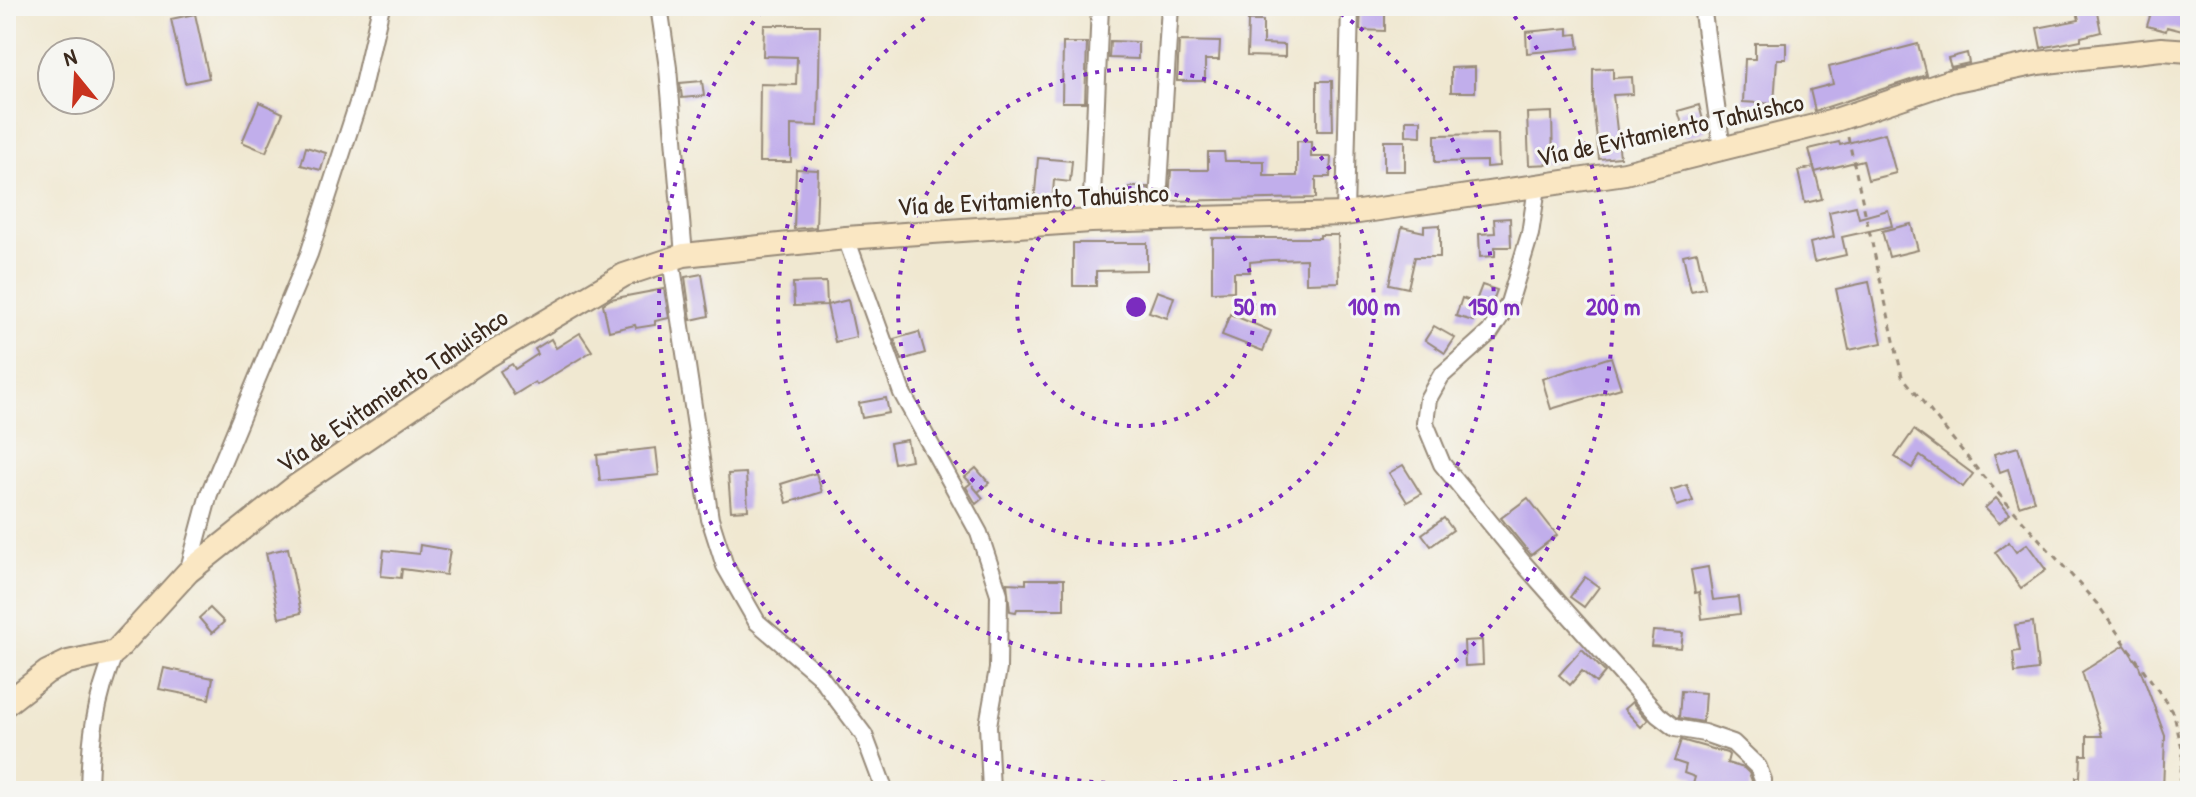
<svg xmlns="http://www.w3.org/2000/svg" width="2196" height="797" font-family="'Patrick Hand',sans-serif">
<style>
.building{fill:#c1aeeb}
.lines{fill:none;stroke-linecap:round;stroke-linejoin:round}
.minor-casing{stroke:#968978;stroke-width:20}
.secondary-casing{stroke:#968978;stroke-width:26}
.path{stroke:#968978;stroke-width:3;stroke-dasharray:6 6;stroke-linecap:butt}
.minor{stroke:#fff;stroke-width:16}
.secondary{stroke:#fae7c3;stroke-width:22}
.ring{fill:none;stroke:#7b2cbf;stroke-width:4;stroke-dasharray:4 8}
.labels{text-anchor:middle;dominant-baseline:central;stroke-width:6;stroke-linejoin:round;paint-order:stroke}
.street-label{font-size:26px;fill:#3b2a1e;stroke:#f6f6f2}
.centre{fill:#7b2cbf;stroke:#f6f6f2;stroke-width:4}
.ring-label{font-size:24px;text-anchor:middle;font-weight:bold;fill:#7b2cbf;stroke:#f6f6f2;stroke-width:6;stroke-linejoin:round;paint-order:stroke}
</style>
<rect width="100%" height="100%" fill="#f6f6f2"/>
<filter id="ink" filterUnits="userSpaceOnUse"><feTurbulence type="fractalNoise" baseFrequency=".0125" numOctaves="2"/><feDisplacementMap in="SourceGraphic" scale="16" xChannelSelector="R" yChannelSelector="G"/><feConvolveMatrix kernelMatrix="1 2 1 2 8 2 1 2 1" color-interpolation-filters="sRGB"/></filter>
<filter id="wash" filterUnits="userSpaceOnUse"><feTurbulence type="fractalNoise" baseFrequency=".006" numOctaves="4" result="noise"/><feDisplacementMap in="SourceGraphic" scale="32" xChannelSelector="R" yChannelSelector="G"/><feGaussianBlur stdDeviation="1.8" result="paint"/><feColorMatrix in="noise" values="0 0 0 0 0 0 0 0 0 0 0 0 0 0 0 0 0 1.4 0 .05"/><feComposite in="paint" operator="in"/></filter>
<g filter="url(#wash)">
<rect width="100%" height="100%" fill="#f0e8d1"/>
<g id="blocks">
<g class="building">
<polygon points="1361,6 1385,6 1385,31 1360,30"/>
<polygon points="2153,6 2190,6 2190,33 2167,27 2166,31 2147,26"/>
<polygon points="2096,7 2101,32 2081,37 2081,40 2041,48 2037,28 2079,20 2077,11"/>
<polygon points="195,14 209,78 185,83 171,19"/>
<polygon points="1248,21 1263,21 1263,44 1285,45 1285,57 1247,56"/>
<polygon points="764,25 820,25 818,126 791,125 791,162 759,162 760,84 796,85 797,57 763,56"/>
<polygon points="1568,28 1568,35 1577,34 1579,48 1527,53 1526,32"/>
<polygon points="1110,41 1138,42 1138,59 1109,58"/>
<polygon points="1179,41 1220,42 1219,60 1205,60 1205,81 1177,81"/>
<polygon points="1063,43 1087,43 1085,102 1062,102"/>
<polygon points="1755,43 1786,43 1786,59 1777,59 1774,104 1743,102 1745,59 1755,59"/>
<polygon points="1918,44 1926,75 1815,111 1810,90 1833,84 1829,67"/>
<polygon points="1967,53 1969,63 1951,67 1948,58"/>
<polygon points="1475,67 1475,92 1451,92 1451,68"/>
<polygon points="1613,68 1613,78 1632,77 1633,94 1613,95 1620,157 1599,159 1593,102 1593,69"/>
<polygon points="702,81 704,96 682,98 680,83"/>
<polygon points="1317,81 1332,81 1333,131 1317,131"/>
<polygon points="259,102 283,113 266,152 242,142"/>
<polygon points="1699,105 1706,131 1686,137 1678,111"/>
<polygon points="1552,112 1553,164 1529,165 1527,113"/>
<polygon points="1406,120 1421,120 1421,136 1406,135"/>
<polygon points="1885,133 1896,173 1868,180 1863,160 1815,172 1809,149 1839,142 1840,145"/>
<polygon points="1498,134 1499,166 1486,167 1486,161 1435,162 1435,135"/>
<polygon points="1297,141 1311,142 1311,157 1331,157 1330,177 1316,177 1316,198 1169,201 1171,170 1208,170 1208,152 1224,152 1225,161 1264,161 1264,176 1297,176"/>
<rect x="1384" y="141" width="21" height="30"/>
<polygon points="306,147 326,153 321,170 301,165"/>
<polygon points="1038,158 1072,161 1070,182 1054,180 1052,206 1034,204"/>
<polygon points="1814,167 1822,199 1805,203 1798,171"/>
<polygon points="796,169 818,170 816,227 794,229"/>
<polygon points="1129,187 1148,187 1147,201 1128,201"/>
<polygon points="1856,206 1859,218 1888,210 1892,226 1842,237 1846,255 1814,262 1810,243 1834,237 1829,212"/>
<polygon points="1510,218 1511,247 1495,247 1495,256 1480,257 1479,234 1495,233 1494,219"/>
<polygon points="1911,224 1918,250 1889,257 1882,231"/>
<polygon points="1440,225 1440,257 1415,257 1408,288 1389,284 1402,227 1424,232 1424,226"/>
<polygon points="1320,235 1338,235 1339,282 1306,283 1306,259 1271,260 1250,262 1250,272 1234,272 1234,291 1212,292 1212,238 1320,238"/>
<polygon points="1073,243 1147,243 1147,270 1096,271 1096,286 1073,286"/>
<polygon points="1697,252 1705,288 1691,291 1683,255"/>
<polygon points="702,274 709,316 691,320 685,277"/>
<polygon points="826,282 827,305 794,306 793,283"/>
<polygon points="1869,282 1882,343 1849,350 1836,289"/>
<polygon points="1482,285 1497,290 1491,306 1476,301"/>
<polygon points="664,289 669,318 655,321 655,325 636,328 635,325 609,331 603,304 611,299"/>
<polygon points="1157,291 1174,297 1167,318 1149,312"/>
<polygon points="1462,298 1479,304 1473,321 1456,316"/>
<polygon points="848,300 856,337 835,342 827,305"/>
<polygon points="1230,314 1271,331 1263,351 1222,335"/>
<polygon points="1434,326 1455,338 1445,353 1425,340"/>
<polygon points="919,332 925,353 902,360 894,339"/>
<polygon points="580,333 592,351 537,385 535,382 514,395 500,371 512,364 515,369 538,354 535,349 551,339 556,348"/>
<polygon points="1611,357 1621,388 1551,409 1542,379"/>
<polygon points="886,398 889,413 862,418 859,403"/>
<polygon points="1914,430 1973,474 1963,487 1920,456 1912,468 1895,457"/>
<polygon points="907,440 911,460 894,463 890,443"/>
<polygon points="2018,447 2034,501 2019,506 2008,469 2000,472 1994,454"/>
<polygon points="656,448 659,475 600,481 597,455"/>
<polygon points="1403,465 1421,494 1407,502 1389,473"/>
<polygon points="976,468 989,483 978,492 972,485 983,498 976,504 966,487 971,483 965,477"/>
<polygon points="746,473 748,510 731,511 728,474"/>
<polygon points="816,473 822,492 787,503 781,484"/>
<polygon points="1687,485 1693,501 1677,506 1671,490"/>
<polygon points="1528,498 1557,535 1531,555 1501,518"/>
<polygon points="1996,498 2010,514 1999,523 1985,508"/>
<polygon points="1444,518 1453,530 1431,546 1422,534"/>
<polygon points="2009,542 2016,552 2027,544 2046,570 2021,588 1995,552"/>
<polygon points="420,545 450,550 446,575 402,569 401,578 381,576 384,550 419,554"/>
<polygon points="288,548 301,613 279,618 266,553"/>
<polygon points="1708,567 1713,600 1738,597 1740,614 1702,619 1699,592 1695,593 1691,570"/>
<polygon points="1585,577 1599,587 1584,607 1570,597"/>
<polygon points="1026,579 1064,579 1064,609 1017,609 1016,612 1010,611 1007,583 1026,584"/>
<polygon points="210,608 224,622 212,633 199,618"/>
<polygon points="2033,622 2038,670 2015,673 2013,652 2020,651 2015,625"/>
<polygon points="1653,631 1683,633 1681,648 1651,646"/>
<polygon points="1482,640 1483,665 1465,666 1464,641"/>
<polygon points="2125,645 2139,666 2165,736 2163,791 2077,791 2076,777 2080,777 2081,755 2087,755 2087,736 2102,736 2082,672"/>
<polygon points="1582,649 1605,672 1596,683 1582,671 1570,685 1559,675"/>
<polygon points="164,668 213,678 209,699 159,689"/>
<polygon points="1681,691 1705,693 1703,722 1679,718"/>
<polygon points="1632,702 1648,720 1641,727 1624,709"/>
<polygon points="1681,740 1727,753 1729,755 1727,763 1744,768 1749,773 1752,781 1749,791 1691,791 1695,777 1684,773 1686,765 1674,761"/>
</g>
</g>
</g>
<g filter="url(#ink)">
<use href="#blocks" fill-opacity="0" stroke="#968978" stroke-width="2"/>
<g class="lines">
<defs>
<g id="minor">
<polyline points="659,6 668,68 684,255"/>
<polyline points="1702,6 1722,149"/>
<polyline points="1537,187 1530,234 1509,303 1490,332 1441,376 1428,399 1425,423 1442,464 1524,564 1658,715 1675,728 1704,733 1733,743 1758,767 1763,780 1761,791"/>
<polyline points="1345,214 1350,6"/>
<polyline points="1157,219 1170,6"/>
<polyline points="1091,221 1100,6"/>
<polyline points="846,238 902,393 979,533 999,594 998,669 988,725 991,791"/>
<polyline points="671,260 710,519 725,566 757,622 819,675 864,735 885,791"/>
<polyline points="188,572 209,494 309,254 360,97 381,6"/>
<path d="M89,791C90,739 95,701 115,652"/>
</g>
<polyline id="secondary" points="6,704 47,672 68,662 115,652 188,572 296,486 486,357 624,275 684,255 846,238 1091,221 1345,214 1625,173 1830,122 1951,81 2038,63 2161,49 2190,51"/>
</defs>
<use href="#minor" class="minor-casing"/>
<use href="#secondary" class="secondary-casing"/>
<polyline class="path" points="1848,137 1902,376 1981,474 2098,605 2162,696 2174,715 2183,753 2179,791"/>
<use href="#minor" class="minor"/>
<use href="#secondary" class="secondary"/>
</g>
</g>
<g class="ring">
<circle cx="1136" cy="307" r="119"/>
<circle cx="1136" cy="307" r="238"/>
<path d="M1331 7A358 358 0 1 1 941 7"/>
<path d="M1507 7A477 477 0 1 1 765 7"/>
</g>
<g class="labels">
<g class="street-label">
<text transform="translate(1670 129) rotate(-12)">Vía de Evitamiento Tahuishco</text>
<text transform="translate(1033 199) rotate(-3)">Vía de Evitamiento Tahuishco</text>
<text transform="translate(392 390) rotate(-34)">Vía de Evitamiento Tahuishco</text>
</g>
</g>
<circle cx="1136" cy="307" r="12" class="centre"/>
<g class="ring-label">
<text x="1255" y="315">50 m</text>
<text x="1374" y="315">100 m</text>
<text x="1494" y="315">150 m</text>
<text x="1613" y="315">200 m</text>
</g>
<rect width="2196" height="797" fill="none" stroke="#f6f6f2" stroke-width="32"/>
<g transform="translate(76 76) rotate(342)"><circle r="38" fill="#f6f6f2" stroke="#aba49d" stroke-width="2"/>
<path d="M0-6L14 30L0 20L-14 30Z" fill="#c8321e"/>
<text y="-12" font-size="22" font-weight="bold" text-anchor="middle" fill="#3b2a1e">N</text>
</g>
</svg>
